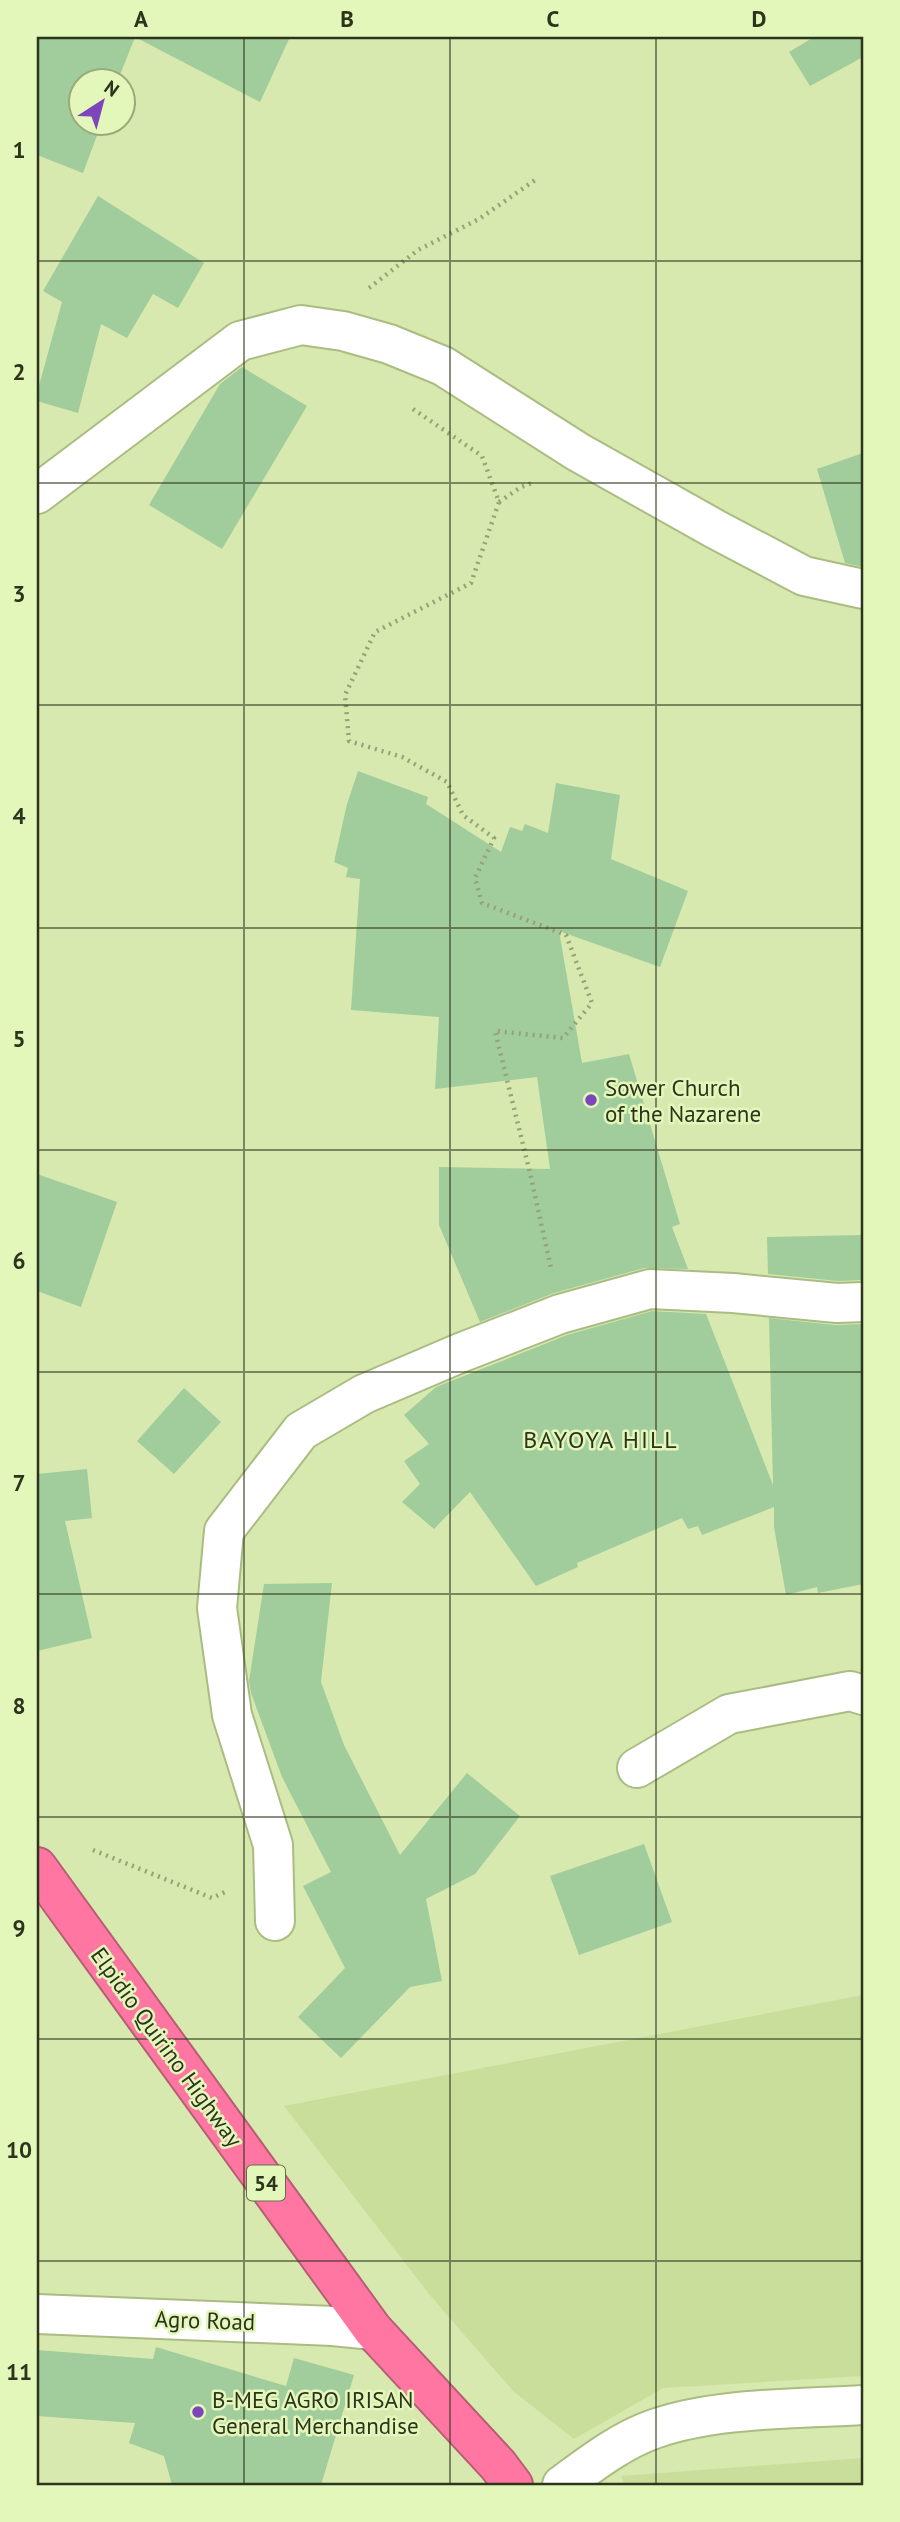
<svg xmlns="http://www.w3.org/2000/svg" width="900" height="2522" font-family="'PT Sans',sans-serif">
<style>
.built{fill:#c9de9b}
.building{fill:#a1cc9c}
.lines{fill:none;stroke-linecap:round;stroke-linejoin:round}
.street-casing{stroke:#aabc82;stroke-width:42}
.secondary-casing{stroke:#aabc82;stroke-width:42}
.highway-casing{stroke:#b55f72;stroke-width:42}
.path{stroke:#95a275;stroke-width:4.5;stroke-dasharray:2 5;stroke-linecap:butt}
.street{stroke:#fff;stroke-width:38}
.secondary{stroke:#fff;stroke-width:38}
.highway{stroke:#fe76a1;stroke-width:38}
.grid{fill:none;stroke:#2d341c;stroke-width:2;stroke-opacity:0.55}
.poi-dot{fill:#7d45bc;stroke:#e4f7bb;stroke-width:2.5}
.labels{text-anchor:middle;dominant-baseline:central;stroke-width:5;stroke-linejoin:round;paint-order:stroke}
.shield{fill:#e4f7bb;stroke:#646e4c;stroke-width:2}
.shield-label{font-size:21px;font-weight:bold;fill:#2d341c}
.poi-label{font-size:23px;fill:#2d341c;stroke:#e4f7bb;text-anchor:start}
.street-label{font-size:23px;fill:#2d341c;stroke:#e4f7bb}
.neighbourhood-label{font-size:24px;letter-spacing:2px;fill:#2d341c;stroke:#e4f7bb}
.neatline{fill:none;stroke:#2d341c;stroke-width:2.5}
.grid-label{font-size:23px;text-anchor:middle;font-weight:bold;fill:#2d341c}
</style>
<rect width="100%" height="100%" fill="#d7e9ae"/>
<g class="built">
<polygon points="863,1995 863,2376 663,2388 574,2439 513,2391 429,2294 284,2106"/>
<polygon points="863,2458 863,2485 625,2485 621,2476"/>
</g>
<g class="building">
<polygon points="37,37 135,37 118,80 80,80 80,122 102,122 83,173 37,155"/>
<polygon points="135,37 290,37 260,102"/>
<polygon points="814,37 863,37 863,57 810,86 789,52"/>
<polygon points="98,196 204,263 178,308 153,294 127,338 101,324 78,413 37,401 37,393 62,302 43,291"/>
<polygon points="242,367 307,406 222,549 149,505 220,384"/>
<polygon points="863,453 863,567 845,563 817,469"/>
<polygon points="358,771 428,797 426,804 501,852 510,827 522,831 525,824 548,833 556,783 620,795 611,859 688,891 660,967 559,931 582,1063 629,1054 680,1224 672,1227 688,1269 644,1268 554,1293 480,1322 439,1225 439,1167 550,1169 537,1077 435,1089 439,1017 351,1010 360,879 346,877 348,868 334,862 347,804"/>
<polygon points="37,1174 117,1202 81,1307 37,1291"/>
<polygon points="863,1235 863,1280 838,1281 768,1274 767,1237"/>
<polygon points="652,1311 706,1314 773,1485 769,1318 835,1325 863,1324 863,1584 818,1593 817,1587 786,1595 774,1527 774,1507 702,1535 698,1526 688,1529 682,1518 577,1563 578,1567 536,1586 470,1492 434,1529 402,1502 420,1484 404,1461 429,1444 404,1415 436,1387 567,1335"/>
<polygon points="184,1388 221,1422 174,1474 137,1441"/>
<polygon points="87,1469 92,1518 65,1521 92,1638 37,1651 37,1474"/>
<polygon points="332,1583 321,1682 344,1745 400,1855 467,1773 520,1816 475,1874 426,1899 442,1981 410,1987 341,2058 298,2017 345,1968 303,1886 331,1872 282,1777 251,1693 249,1681 264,1584"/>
<polygon points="644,1844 672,1922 579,1955 550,1876"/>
<polygon points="156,2347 286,2386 294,2358 354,2375 321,2485 172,2485 164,2456 129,2443 135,2423 37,2416 37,2350 153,2359"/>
</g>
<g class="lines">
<defs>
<g id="street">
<polyline points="37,494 240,341 301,325 343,331 389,344 443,366 578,452 715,529 804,576 863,589"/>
<polyline points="637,1768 729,1714 850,1691 863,1695"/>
<polyline points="275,1921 273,1845 232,1715 217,1608 224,1531 301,1431 364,1394 460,1353 560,1314 650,1289 733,1293 837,1303 863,1302"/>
<polyline points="37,2314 333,2326 373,2330"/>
</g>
<path id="secondary" d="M562,2485C591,2464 620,2441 654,2429C716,2407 798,2409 863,2405"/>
<polyline id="highway" points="37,1867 373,2330 498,2465 513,2485"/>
</defs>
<use href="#street" class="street-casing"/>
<use href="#secondary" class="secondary-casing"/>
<use href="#highway" class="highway-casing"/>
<g class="path">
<polyline points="369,288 418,250 479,219 538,178"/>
<polyline points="413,409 482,456 499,502 471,583 375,632 345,695 349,741 402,757 447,782 463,815 494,838 475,878 482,903 566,935 592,1003 563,1038 495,1031 530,1173 551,1268"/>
<polyline points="499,502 521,487 535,482"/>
<polyline points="93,1850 212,1898 225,1892"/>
</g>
<use href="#street" class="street"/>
<use href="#secondary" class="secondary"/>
<use href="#highway" class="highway"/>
</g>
<path class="grid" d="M244,37V2485M450,37V2485M656,37V2485M37,261H863M37,483H863M37,705H863M37,928H863M37,1150H863M37,1372H863M37,1594H863M37,1817H863M37,2039H863M37,2261H863"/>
<g class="poi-dot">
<circle cx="591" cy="1100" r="7"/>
<circle cx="198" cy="2412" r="7"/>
</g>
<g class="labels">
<rect class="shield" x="247" y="2165.5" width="38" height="35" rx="5"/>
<g class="shield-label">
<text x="266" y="2183">54</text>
</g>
<g class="poi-label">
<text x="605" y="1087">Sower Church<tspan x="605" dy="26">of the Nazarene</tspan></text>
<text x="212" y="2399">B-MEG AGRO IRISAN<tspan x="212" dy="26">General Merchandise</tspan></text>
</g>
<g class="street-label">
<text transform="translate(167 2047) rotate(54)">Elpidio Quirino Highway</text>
<text transform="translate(205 2320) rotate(2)">Agro Road</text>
</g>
<g class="neighbourhood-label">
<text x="601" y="1439">BAYOYA HILL</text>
</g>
</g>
<rect width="900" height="2522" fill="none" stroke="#e4f7bb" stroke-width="77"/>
<g transform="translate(102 102) rotate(36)"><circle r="33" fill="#e4f7bb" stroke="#9ba97b" stroke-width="2"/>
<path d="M0-5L12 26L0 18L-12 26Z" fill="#7d45bc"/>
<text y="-10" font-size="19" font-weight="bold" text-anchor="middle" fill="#2d341c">N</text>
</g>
<rect x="38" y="38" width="824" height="2446" class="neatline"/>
<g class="grid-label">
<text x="141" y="27">A</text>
<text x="347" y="27">B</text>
<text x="553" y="27">C</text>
<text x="759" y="27">D</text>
<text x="19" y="158">1</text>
<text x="19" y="380">2</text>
<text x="19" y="602">3</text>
<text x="19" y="824">4</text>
<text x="19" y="1047">5</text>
<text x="19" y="1269">6</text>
<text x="19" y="1491">7</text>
<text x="19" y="1714">8</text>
<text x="19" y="1936">9</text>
<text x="19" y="2158">10</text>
<text x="19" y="2380">11</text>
</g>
</svg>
